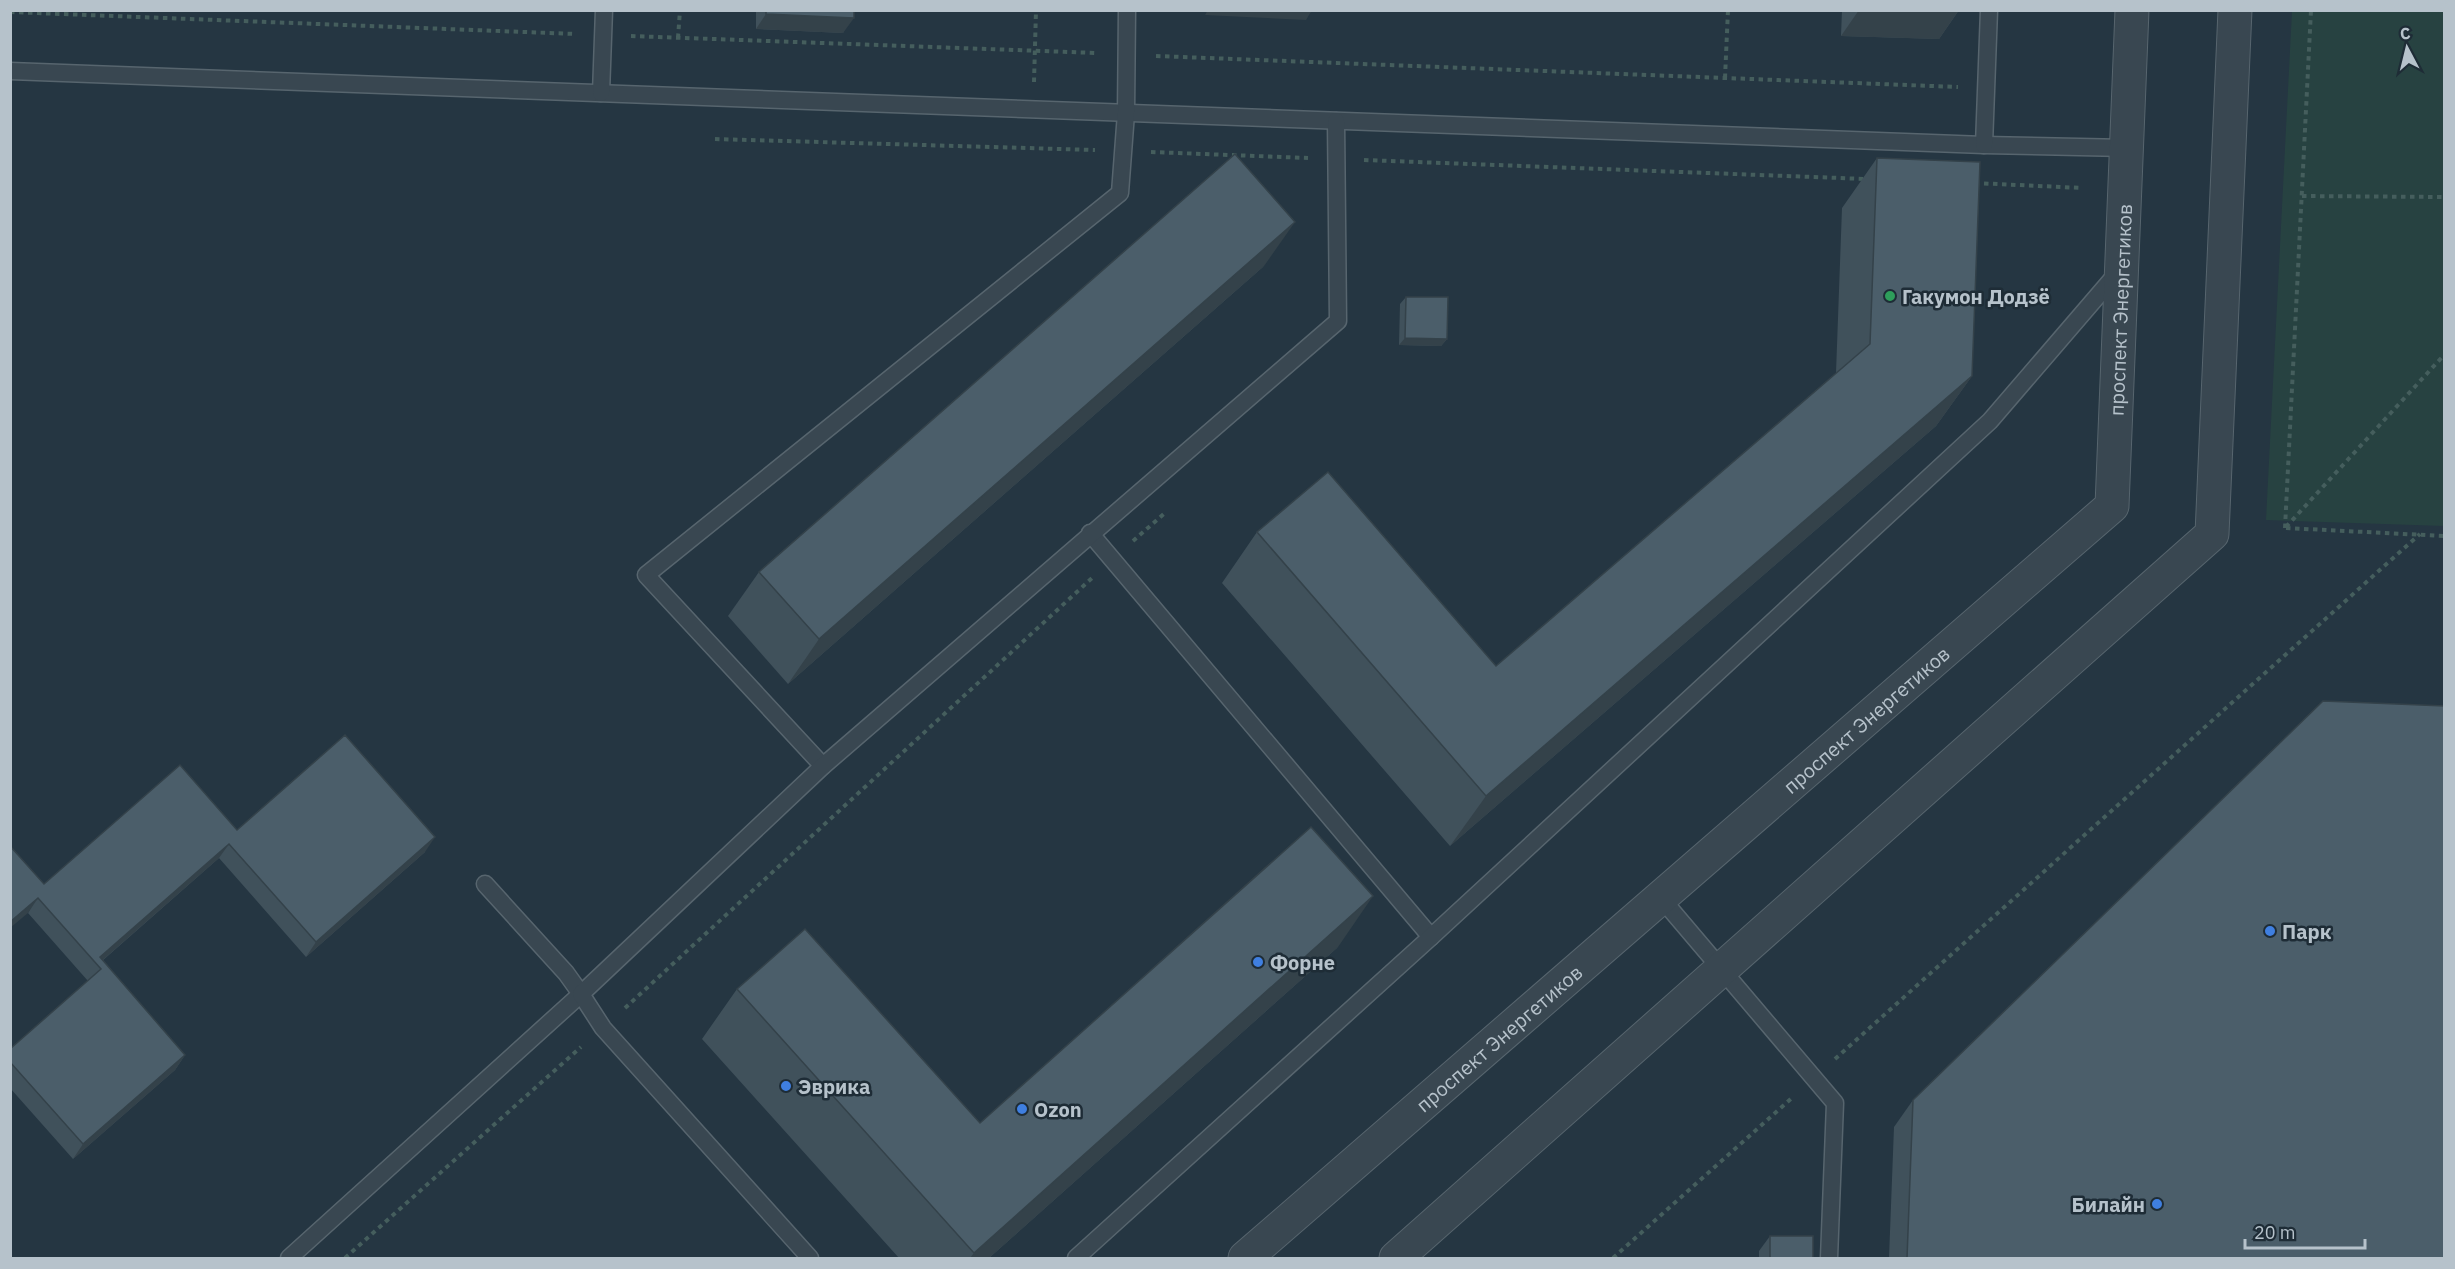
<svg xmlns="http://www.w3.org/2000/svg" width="2455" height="1269" font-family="'IBM Plex Sans',sans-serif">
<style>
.green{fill:#274241}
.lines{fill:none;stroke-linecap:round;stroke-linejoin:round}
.service-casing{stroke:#57656e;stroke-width:19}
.minor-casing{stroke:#57656e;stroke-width:35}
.path{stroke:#455e5d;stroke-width:4;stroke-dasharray:4.5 4.5;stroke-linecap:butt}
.service{stroke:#394751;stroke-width:16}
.minor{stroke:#394751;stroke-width:33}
.wall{fill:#40515b}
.shaded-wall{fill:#34424a}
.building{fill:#4b5e6a;stroke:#34424a;stroke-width:1.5}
.leisure-dot{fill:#2e9e5b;stroke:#1e2c36;stroke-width:2}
.shop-dot{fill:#3f7fe0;stroke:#1e2c36;stroke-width:2}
.labels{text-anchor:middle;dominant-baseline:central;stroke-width:5;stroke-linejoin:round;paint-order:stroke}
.poi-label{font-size:20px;font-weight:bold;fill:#b6c2cb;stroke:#1e2c36;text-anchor:start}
.street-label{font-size:20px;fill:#b6c2cb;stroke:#1e2c36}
</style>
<rect width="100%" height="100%" fill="#253642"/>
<polygon class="green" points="2292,11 2444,11 2444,526 2266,520"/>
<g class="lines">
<defs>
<g id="service">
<polyline points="10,71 1984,145 2127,148"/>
<polyline points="601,93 604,10"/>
<polyline points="1984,145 1989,10"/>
<polyline points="1090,533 1431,937"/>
<polyline points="823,766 646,575 1120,193 1126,113 1127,10"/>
<polyline points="1661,898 1835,1103 1829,1258"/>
<polyline points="289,1258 581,994 566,973 485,884"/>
<polyline points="810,1258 603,1028 581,994 823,766 1338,321 1336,121"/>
<polyline points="1076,1258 1431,937 1990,421 2119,271"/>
</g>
<g id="minor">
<path id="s1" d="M1245,1258L2112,506L2132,10"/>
<polyline points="1396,1258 2212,534 2235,10"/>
</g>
</defs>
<use href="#service" class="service-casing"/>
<use href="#minor" class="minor-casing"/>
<g class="path">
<polyline points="10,12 576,34"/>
<polyline points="631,36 1097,53"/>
<polyline points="678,38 680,10"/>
<polyline points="1156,56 1958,87"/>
<polyline points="1725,78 1728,10"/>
<polyline points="1034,82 1036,10"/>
<polyline points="715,139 1095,150"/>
<polyline points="1151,152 1308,158"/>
<polyline points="1364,160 1866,179"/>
<polyline points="1975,183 2082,188"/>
<polyline points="2302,196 2444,197"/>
<polyline points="2286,527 2444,355"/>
<polyline points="2285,528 2311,10"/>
<polyline points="2286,528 2444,536"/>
<polyline points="1133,541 1166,512"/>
<polyline points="625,1008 1092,578"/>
<polyline points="1835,1059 2420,534"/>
<polyline points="345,1258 581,1047"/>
<polyline points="1613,1258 1794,1096"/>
</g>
<use href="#service" class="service"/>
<use href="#minor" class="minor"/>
</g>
<g class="wall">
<polygon points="756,10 854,10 843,33 756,29"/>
<polygon points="1842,10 1959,10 1939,39 1841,36"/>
<polygon points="1877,158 1972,376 1936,426 1450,846 1222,583 1257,532 1496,666 1836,373 1842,208"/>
<polygon points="1264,266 788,684 728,616 759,572"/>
<polygon points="1406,297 1447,339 1441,346 1399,345 1400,304"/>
<polygon points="237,830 425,852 306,957 219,858 102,961 185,1055 175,1070 73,1159 10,1088 10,1049 88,981 28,913 44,884"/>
<polygon points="1338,947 989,1258 899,1258 702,1039 737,989 980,1123"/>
<polygon points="1913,1100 2445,1258 1889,1258 1894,1127"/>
<polygon points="1770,1236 1813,1258 1759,1258 1759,1251"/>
</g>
<g class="shaded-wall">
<polygon points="1208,10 1312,10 1306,20 1205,15"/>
<polygon points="1859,10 1959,10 1939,39 1841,36"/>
<polygon points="766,14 854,18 843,33 756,29"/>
<polygon points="1295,222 1264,266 788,684 819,639"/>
<polygon points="1405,338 1447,339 1441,346 1399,345"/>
<polygon points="1972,376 1936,426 1450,846 1486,796"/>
<polygon points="435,837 425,852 306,957 316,942"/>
<polygon points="229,844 219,858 97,965 100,957"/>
<polygon points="1373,896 1338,947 989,1258 970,1258 974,1253"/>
<polygon points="38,898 28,913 10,928 10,922"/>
<polygon points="185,1055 175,1070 73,1159 83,1144"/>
</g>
<g class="building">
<polygon points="766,10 854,10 854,18 766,14"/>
<polygon points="1235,154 1295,222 819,639 759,572"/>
<polygon points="1877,158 1980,162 1972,376 1486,796 1257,532 1328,472 1496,666 1870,344"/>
<polygon points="1406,297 1448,297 1447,339 1405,338"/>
<polygon points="2323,701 2445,706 2445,1258 1907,1258 1913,1100"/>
<polygon points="345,735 435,837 316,942 229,844 100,957 185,1055 83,1144 10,1062 10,1049 101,969 38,898 10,922 10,846 44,884 180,765 237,830"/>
<polygon points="1311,827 1373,896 974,1253 737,989 805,929 980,1123"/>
<rect x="1770" y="1236" width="43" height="22"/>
</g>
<circle class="leisure-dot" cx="1890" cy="296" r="6"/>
<g class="shop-dot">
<circle cx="2270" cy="931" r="6"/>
<circle cx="1258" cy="962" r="6"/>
<circle cx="786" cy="1086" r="6"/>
<circle cx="1022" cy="1109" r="6"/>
<circle cx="2157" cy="1204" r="6"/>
</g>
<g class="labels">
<g class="poi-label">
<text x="1902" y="296">Гакумон Додзё</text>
<text x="2282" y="931">Парк</text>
<text x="1270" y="962">Форне</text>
<text x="798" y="1086">Эврика</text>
<text x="1034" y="1109">Ozon</text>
<text x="2145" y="1204" text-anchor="end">Билайн</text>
</g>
<g class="street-label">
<text stroke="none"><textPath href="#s1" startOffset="1344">проспект Энергетиков</textPath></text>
<text stroke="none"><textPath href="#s1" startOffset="822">проспект Энергетиков</textPath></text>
<text stroke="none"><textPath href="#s1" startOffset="336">проспект Энергетиков</textPath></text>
</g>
</g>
<rect width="2455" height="1269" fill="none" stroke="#b6c2cb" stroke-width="24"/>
<g transform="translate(2407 48) rotate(353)" stroke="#1e2c36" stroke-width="4.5" paint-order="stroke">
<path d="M0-4.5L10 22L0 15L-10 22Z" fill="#b6c2cb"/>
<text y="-9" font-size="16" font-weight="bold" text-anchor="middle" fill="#b6c2cb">С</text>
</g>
<path d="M2245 1239v9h120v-9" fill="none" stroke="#b6c2cb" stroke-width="3"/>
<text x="2254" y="1239" font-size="18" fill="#b6c2cb" stroke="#1e2c36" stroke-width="4.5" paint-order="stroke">20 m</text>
</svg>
